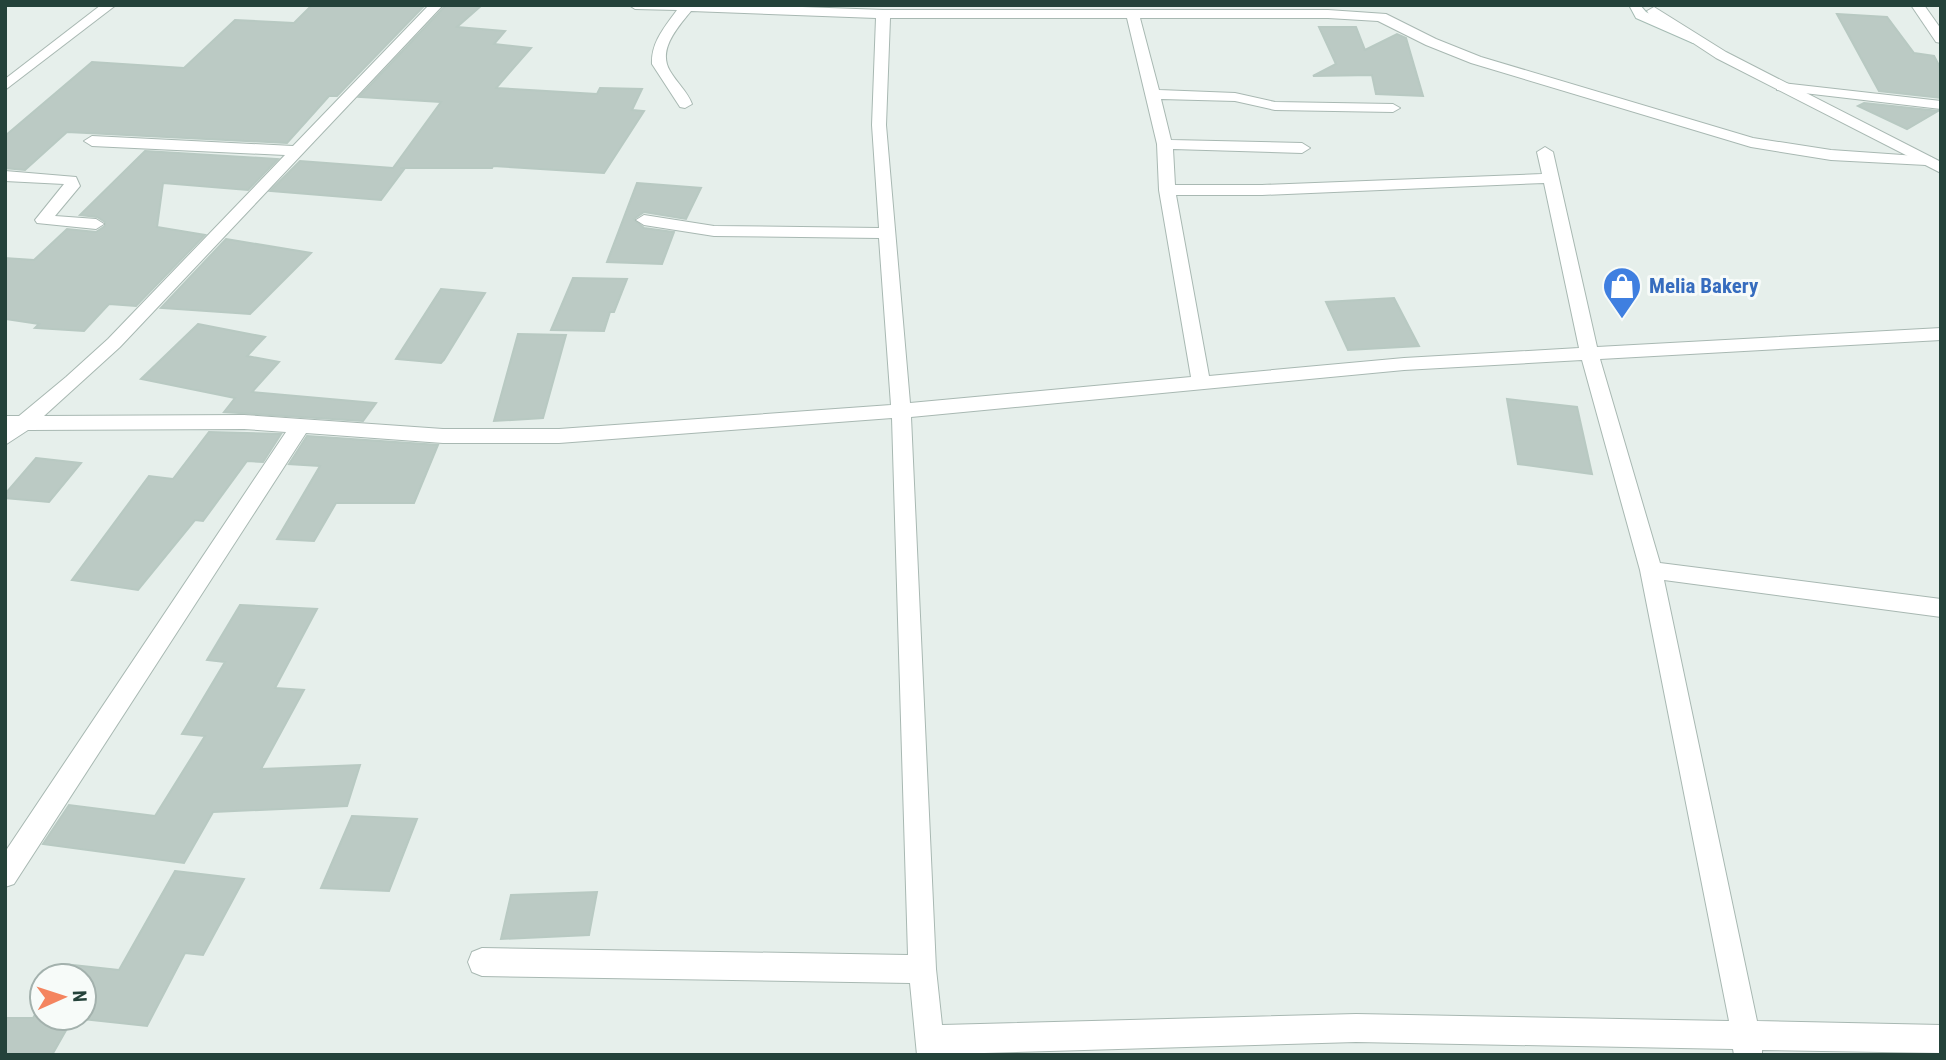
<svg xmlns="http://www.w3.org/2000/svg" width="1946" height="1060" font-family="'Roboto Condensed',sans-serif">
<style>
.building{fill:#bbcac4;stroke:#b8c9c2;stroke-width:2}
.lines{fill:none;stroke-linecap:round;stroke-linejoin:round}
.minor-casing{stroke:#a8b8b2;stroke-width:2}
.tertiary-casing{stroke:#a8b8b2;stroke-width:2}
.secondary-casing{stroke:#a4bbb3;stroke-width:2}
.minor{fill:#fff;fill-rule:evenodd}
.tertiary{fill:#fff;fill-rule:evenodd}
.secondary{fill:#fff;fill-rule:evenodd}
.labels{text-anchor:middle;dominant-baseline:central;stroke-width:6;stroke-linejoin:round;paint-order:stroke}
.shop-label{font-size:21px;font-weight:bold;fill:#366cbe;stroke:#f7fbf9;text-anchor:start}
</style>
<rect width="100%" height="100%" fill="#e6efeb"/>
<g class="building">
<polygon points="312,5 425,5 337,96 329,96 287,143 67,132 25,170 5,168 5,136 92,62 184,68 235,20 294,23"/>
<polygon points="446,5 482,5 457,27 505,31 494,44 531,48 496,88 597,94 600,88 642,89 632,110 644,111 604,173 493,166 492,168 400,168 405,168 381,200 270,191 300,161 393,168 441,102 359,97"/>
<polygon points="1837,14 1887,17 1914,53 1934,56 1941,69 1941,98 1879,91"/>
<polygon points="1319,27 1356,27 1365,50 1397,34 1406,38 1423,96 1376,94 1372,75 1313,76 1336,64"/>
<polygon points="1864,103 1938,111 1907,129 1858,106"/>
<polygon points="145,151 278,159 248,190 163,183 157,227 205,235 136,306 109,304 84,331 35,328 39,324 5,319 5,258 34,260 67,229 96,232 105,226 105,222 97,217 80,215"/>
<polygon points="637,183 701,188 686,219 644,212 634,219 644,228 674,232 662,264 607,262"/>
<polygon points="226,239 311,253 250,314 161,308"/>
<polygon points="573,278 627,279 614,312 610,312 604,331 551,330"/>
<polygon points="441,289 485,293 444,360 441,363 396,359"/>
<polygon points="1394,298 1419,346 1348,350 1326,302"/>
<polygon points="198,324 265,337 247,356 279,362 252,392 376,403 363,421 224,412 235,398 141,379"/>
<polygon points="518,334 566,335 543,418 494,421"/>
<polygon points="1507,399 1577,407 1592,474 1518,464"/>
<polygon points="209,432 281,434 263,462 247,461 203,521 195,520 138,590 72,580 149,476 173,479"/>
<polygon points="307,436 438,445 414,503 336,503 314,541 277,539 320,466 289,464"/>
<polygon points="36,458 81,463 49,502 5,498 5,494"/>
<polygon points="240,605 317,609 275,688 304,690 261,769 360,765 347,806 213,812 184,863 43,844 69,805 155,816 205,736 182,734 225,662 207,660"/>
<polygon points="352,816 417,819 389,891 321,888"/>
<polygon points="175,871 244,879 203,955 185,953 147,1026 73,1018 52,1055 5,1055 5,1018 33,1018 42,1003 42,1018 84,1018 84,976 58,976 64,964 119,970"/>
<polygon points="597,892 589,935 501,939 511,895"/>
</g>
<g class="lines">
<defs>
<g id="minor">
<polygon points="101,5 116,5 5,90 5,79"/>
<path d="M429,5H443L120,347L44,416L244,415L443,429H559L891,405L879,238L714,236L644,225L636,220L644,215L714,226L879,228L872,125L876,18L691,11C678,27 657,50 670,71C677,83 687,91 692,104L685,108L680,107L652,64C651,42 665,27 677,10L635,9L629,5H751L883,10H1328L1386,14L1436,39L1481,57L1753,138L1831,150L1931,157L1934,160L1931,163L1926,165L1831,160L1751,147L1471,63L1426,45L1378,21L1328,18H1140L1159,90L1235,93L1275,102L1393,104L1400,108L1393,112L1275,110L1235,101L1161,99L1171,140L1302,143L1310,148L1302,153L1173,149L1175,185H1262L1542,174L1537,152L1545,147L1553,152L1597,347L1941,328V340L1600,359L1660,563L1941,599V617L1664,580L1757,1021L1941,1025V1053L1762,1050V1055H1734L1733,1049L1356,1042L917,1055L910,983L482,976L472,972L468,962L472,952L482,948L908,955L892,418L559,443H443L306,433L14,884L5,887V852L286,432L244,429L28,430L5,445V416H19L66,377L108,339L285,155L92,146L84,141L92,136L293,146ZM890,18H1127L1157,144L1159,190L1191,377L910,403L886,125ZM1544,183L1579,348L1404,358L1209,376L1176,195H1262ZM1582,360L1640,570L1729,1021L1356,1014L942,1025L936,969L911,417L1404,370Z"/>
<polygon points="1911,5 1924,5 1941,29 1941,43 1936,42"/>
<polygon points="1782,83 1941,101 1941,109 1777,90 1777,84"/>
<polygon points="5,171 76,177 80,186 55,216 96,219 104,224 96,229 37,223 35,220 64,184 5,181"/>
</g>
<polygon id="tertiary" points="1654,7 1726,52 1941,162 1941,173 1716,58 1649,14 1647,11"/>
<polygon id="secondary" points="1629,5 1640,5 1646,12 1705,40 1703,43 1693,43 1636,18"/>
</defs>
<use href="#minor" class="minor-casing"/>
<use href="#tertiary" class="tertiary-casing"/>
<use href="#secondary" class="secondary-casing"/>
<use href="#minor" class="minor"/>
<use href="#tertiary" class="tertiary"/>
<use href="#secondary" class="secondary"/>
</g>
<defs>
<symbol id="shop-pin" viewBox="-11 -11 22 30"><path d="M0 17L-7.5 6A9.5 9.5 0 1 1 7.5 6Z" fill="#3f7fe0" stroke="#f7fbf9"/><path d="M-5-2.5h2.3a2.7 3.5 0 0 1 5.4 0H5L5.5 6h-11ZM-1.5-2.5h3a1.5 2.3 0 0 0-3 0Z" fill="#fff"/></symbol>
</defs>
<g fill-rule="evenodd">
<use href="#shop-pin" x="1600" y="264" width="44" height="60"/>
</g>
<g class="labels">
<g class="shop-label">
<text x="1649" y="286">Melia Bakery</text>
</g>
</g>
<rect width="1946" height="1060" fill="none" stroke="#24423a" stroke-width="14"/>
<g transform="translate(63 997) rotate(87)"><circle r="33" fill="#f7fbf9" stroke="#a3b1ad" stroke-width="2"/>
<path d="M0-5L12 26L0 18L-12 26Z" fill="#f4845f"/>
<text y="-10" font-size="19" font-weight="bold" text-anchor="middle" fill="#24423a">N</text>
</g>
</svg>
